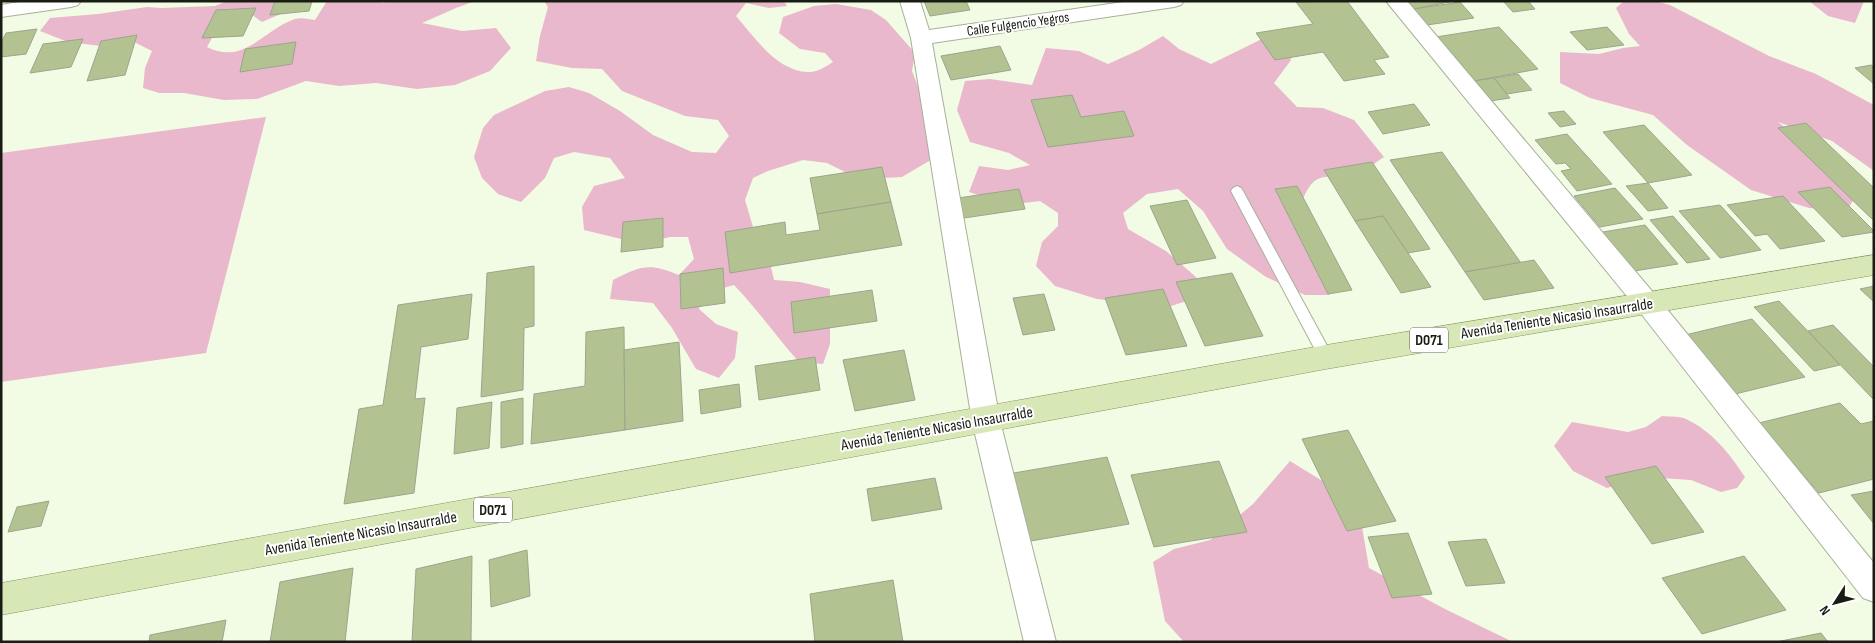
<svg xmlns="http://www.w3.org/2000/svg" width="1875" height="643" font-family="'Sofia Sans Condensed',sans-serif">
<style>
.green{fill:#e9b8cc}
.building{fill:#b2c391;stroke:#9ca48e}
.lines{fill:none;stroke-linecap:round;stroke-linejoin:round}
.lane-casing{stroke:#a8b09a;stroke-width:2}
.street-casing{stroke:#a8b09a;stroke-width:2}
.primary-casing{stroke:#83965d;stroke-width:1}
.lane{fill:#fff;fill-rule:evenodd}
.street{fill:#fff;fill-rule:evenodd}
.primary{fill:#d7e7b6;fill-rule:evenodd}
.labels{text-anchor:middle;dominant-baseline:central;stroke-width:4;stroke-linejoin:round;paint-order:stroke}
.far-street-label{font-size:14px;fill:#191c13;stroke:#fff}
.shield{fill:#fff;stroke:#5e605a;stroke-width:1}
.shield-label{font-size:15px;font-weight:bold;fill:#191c13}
.street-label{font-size:16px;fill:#191c13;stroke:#fff}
</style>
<rect width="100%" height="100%" fill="#f2fbe4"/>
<g class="green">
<path d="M227,1H297L283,13L262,22L248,12L218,27L207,47C244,66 264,29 295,19C301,17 309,19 315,20L327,1H380L383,3L389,1H475L456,8L422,23L462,31L496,28L511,48L490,71L455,85L417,89L376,83L339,86L306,81L257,99L224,100L184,93H159L143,88L145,68L152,51L134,42L109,47L68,42L40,31L50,18L98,14L147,7L161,8L215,6Z"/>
<path d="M544,1H784L787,6L769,8L746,3L736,16C755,38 777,71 808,72C816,73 827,66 833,62L825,53L800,49L779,33L783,17L814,6L836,4L871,10L886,20L915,53L912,71L924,102L934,158L902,177L883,178L851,175L827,163L803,160L768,171L753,178L745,200L753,227L768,254L774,280L800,282L830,289V344L823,364L799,362C777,337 757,309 734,285L705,293L699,309L716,324L738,332L735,358L719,378L696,369L672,328L653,303L610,299L613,280C642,265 649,263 679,275L694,259L688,237H670L642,244L584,230L582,207L594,186L625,178L610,158L574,152L554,158L545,178L521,202L498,194L482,178L474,157L483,128L494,115L545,91L569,87L589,93L620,111L653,135L692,152L716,153L729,136L718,120L685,116L622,91L602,69L572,68L536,61L540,36L548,7Z"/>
<polygon points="1624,1 1655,1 1670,5 1769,56 1816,74 1874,105 1874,171 1832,141 1778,122 1821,155 1858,193 1847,210 1809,208 1751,190 1687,145 1653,115 1590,98 1560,83 1560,52 1599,54 1623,48 1640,46 1629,34 1616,8"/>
<polygon points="1809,1 1864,1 1855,23 1828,16"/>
<path d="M1163,36L1179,49L1211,64L1268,36L1288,40L1291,60L1274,83L1297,107L1323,108L1354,120L1384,157C1376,162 1366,171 1357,173C1324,182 1316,165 1300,206L1330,270L1329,295H1305L1266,277L1227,249L1203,211L1178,189L1147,194L1123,213L1128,229L1166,251L1196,277L1193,299L1171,306L1097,299L1055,286L1036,266L1042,242L1058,226V213L1040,201L1009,205L969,192L979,166L1008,170L1030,165L1009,153L970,142L957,110L965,81L990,79L1032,85L1046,48L1079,51L1108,64L1139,50Z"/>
<polygon points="266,117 206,353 1,382 1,153"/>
<path d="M1662,416C1670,417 1680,416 1686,419C1712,431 1730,454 1745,477L1737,488L1721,492L1691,480L1645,477L1607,488L1573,471L1554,446L1572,422L1628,432L1646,427Z"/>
<polygon points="1290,461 1358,503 1369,568 1443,608 1513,642 1184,642 1165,621 1153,562 1174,549 1210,540 1253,504"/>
</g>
<g class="building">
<polygon points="275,1 312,1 309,11 270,15"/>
<polygon points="924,1 966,1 970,10 930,16"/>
<polygon points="1347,1 1389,57 1374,60 1385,74 1344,81 1323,52 1275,60 1256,33 1313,24 1296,2"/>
<polygon points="1408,1 1454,1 1414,9"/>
<polygon points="1503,1 1528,1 1535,9 1513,12"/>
<polygon points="1460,2 1474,18 1427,25 1414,9"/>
<polygon points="256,8 243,36 202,38 216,10"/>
<polygon points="1499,27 1538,69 1474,81 1436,37"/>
<polygon points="1607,27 1624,45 1587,50 1570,32"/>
<polygon points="37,29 26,54 1,57 1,43 6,33"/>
<polygon points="137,35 125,75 87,81 101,41"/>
<polygon points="83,39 71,67 30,73 43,44"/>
<polygon points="296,42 292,64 240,72 245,49"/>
<polygon points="1000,46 1011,70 951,80 941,56"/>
<polygon points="1871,65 1874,67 1874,84 1855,68"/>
<polygon points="1518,74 1532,90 1507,94 1494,78"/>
<polygon points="1494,78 1510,98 1490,101 1474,81"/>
<polygon points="1072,95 1081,117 1124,111 1134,136 1048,147 1031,100"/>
<polygon points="1414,104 1430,125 1383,134 1368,112"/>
<polygon points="1564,111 1576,124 1560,127 1548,113"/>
<polygon points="1806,123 1874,188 1874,221 1778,128"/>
<polygon points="1644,125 1692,175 1648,183 1603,132"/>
<polygon points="1567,134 1612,184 1577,191 1561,171 1571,169 1565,163 1556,164 1535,140"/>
<polygon points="1442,152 1521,263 1465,272 1390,160"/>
<polygon points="1372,162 1430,249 1408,253 1383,216 1355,221 1324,170"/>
<polygon points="882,167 891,202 817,214 810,178"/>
<polygon points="1648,183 1668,208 1648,211 1626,186"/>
<polygon points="1297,186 1352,290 1328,294 1275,189"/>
<polygon points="1830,187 1874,231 1874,232 1842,237 1798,192"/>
<polygon points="1615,188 1643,219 1600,227 1574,196"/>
<polygon points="1019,189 1025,209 964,218 958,198"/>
<polygon points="1783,196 1825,241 1780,249 1767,234 1755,236 1727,205"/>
<polygon points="1187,200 1216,258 1177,265 1150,206"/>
<polygon points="891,202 902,245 730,273 725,232 785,222 786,235 820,230 817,214"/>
<polygon points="1720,205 1761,250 1720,258 1679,211"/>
<polygon points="1383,216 1408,253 1431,287 1401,293 1355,221"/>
<polygon points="1673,216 1710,259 1687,263 1650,220"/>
<polygon points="663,218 663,247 621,252 623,222"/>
<polygon points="1645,225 1678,264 1628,272 1597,233"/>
<polygon points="1534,260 1554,288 1484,300 1465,272"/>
<polygon points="534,266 534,326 524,328 523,390 481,397 487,273"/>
<polygon points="723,268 725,303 681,309 680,274"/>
<polygon points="1232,273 1263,336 1205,346 1176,282"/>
<polygon points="1874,286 1874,302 1860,289"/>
<polygon points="1163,289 1187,346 1126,355 1105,298"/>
<polygon points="872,290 877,321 794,333 791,302"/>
<polygon points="472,294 468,339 421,347 415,399 425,398 414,493 344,504 359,409 383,405 398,305"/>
<polygon points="1044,294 1055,330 1023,335 1013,298"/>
<polygon points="1779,301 1840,365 1814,371 1754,307"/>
<polygon points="1752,319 1805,377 1731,395 1681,336"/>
<polygon points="1833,325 1874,367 1874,400 1808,331"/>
<polygon points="624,327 625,430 531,444 534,394 585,386 586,332"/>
<polygon points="679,342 683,421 625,430 624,350"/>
<polygon points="904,350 915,400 855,411 843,360"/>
<polygon points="815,357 820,390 759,400 755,366"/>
<polygon points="739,384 741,407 701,414 699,390"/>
<polygon points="523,398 523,444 501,448 501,402"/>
<polygon points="492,402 489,448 454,454 457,408"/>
<polygon points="1840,403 1861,424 1874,421 1874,479 1819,493 1759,423"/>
<polygon points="1348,430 1396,521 1347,531 1302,439"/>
<polygon points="1107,457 1129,524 1025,542 1008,474"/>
<polygon points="1219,461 1247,532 1154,547 1131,475"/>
<polygon points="1656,466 1704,532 1652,544 1605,477"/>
<polygon points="935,478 942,509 872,521 867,489"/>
<polygon points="1874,491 1874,524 1851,495"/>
<polygon points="49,501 41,526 8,532 17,507"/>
<polygon points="1408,533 1432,594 1392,598 1368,537"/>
<polygon points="1486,539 1505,583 1466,586 1448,542"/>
<polygon points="527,550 530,596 491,607 489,560"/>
<polygon points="472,556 471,642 412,642 416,569"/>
<polygon points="1744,556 1786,610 1702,634 1662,578"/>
<polygon points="353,568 345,642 270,642 280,582"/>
<polygon points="893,580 903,642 815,642 810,594"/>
<polygon points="226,620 222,642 149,642 150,635"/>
<polygon points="1821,633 1828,642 1776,642"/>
</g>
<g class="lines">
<defs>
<polygon id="lane" points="1237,186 1241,188 1243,191 1331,353 1333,357 1331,361 1326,363 1321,361 1231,191 1233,188"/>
<g id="street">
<polygon points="25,1 81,1 78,5 71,7 1,17 1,5"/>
<polygon points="900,1 920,1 929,30 1130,1 1184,1 1181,5 1174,7 932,43 1000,421 1056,642 1024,642 972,421 911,38"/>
<polygon points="1386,1 1407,1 1657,297 1874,563 1874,602 1863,598 1639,311"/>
</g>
<polygon id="primary" points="1874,255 1874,275 1326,369 1,615 1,583 1326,345"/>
</defs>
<use href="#lane" class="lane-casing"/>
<use href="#street" class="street-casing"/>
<use href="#primary" class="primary-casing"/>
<use href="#lane" class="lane"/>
<use href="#street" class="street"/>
<use href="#primary" class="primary"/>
</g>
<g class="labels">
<g class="far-street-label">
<text transform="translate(1018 24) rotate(-8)">Calle Fulgencio Yegros</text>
</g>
<g class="shield">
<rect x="1410" y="327.5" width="38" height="25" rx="4"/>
<rect x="474" y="497.5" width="38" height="25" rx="4"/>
</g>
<g class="shield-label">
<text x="1429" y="340">D071</text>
<text x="493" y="510">D071</text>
</g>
<g class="street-label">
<text transform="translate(1557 319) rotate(-9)">Avenida Teniente Nicasio Insaurralde</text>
<text transform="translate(937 429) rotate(-10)">Avenida Teniente Nicasio Insaurralde</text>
<text transform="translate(361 534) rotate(-10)">Avenida Teniente Nicasio Insaurralde</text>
</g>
</g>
<rect width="1875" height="643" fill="none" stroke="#191c13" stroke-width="5"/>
<g transform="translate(1835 603) rotate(234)" stroke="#ffffff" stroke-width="4" paint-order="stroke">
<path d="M0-4L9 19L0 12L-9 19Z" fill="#191c13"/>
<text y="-8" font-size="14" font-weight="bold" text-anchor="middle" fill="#191c13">N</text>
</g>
</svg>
